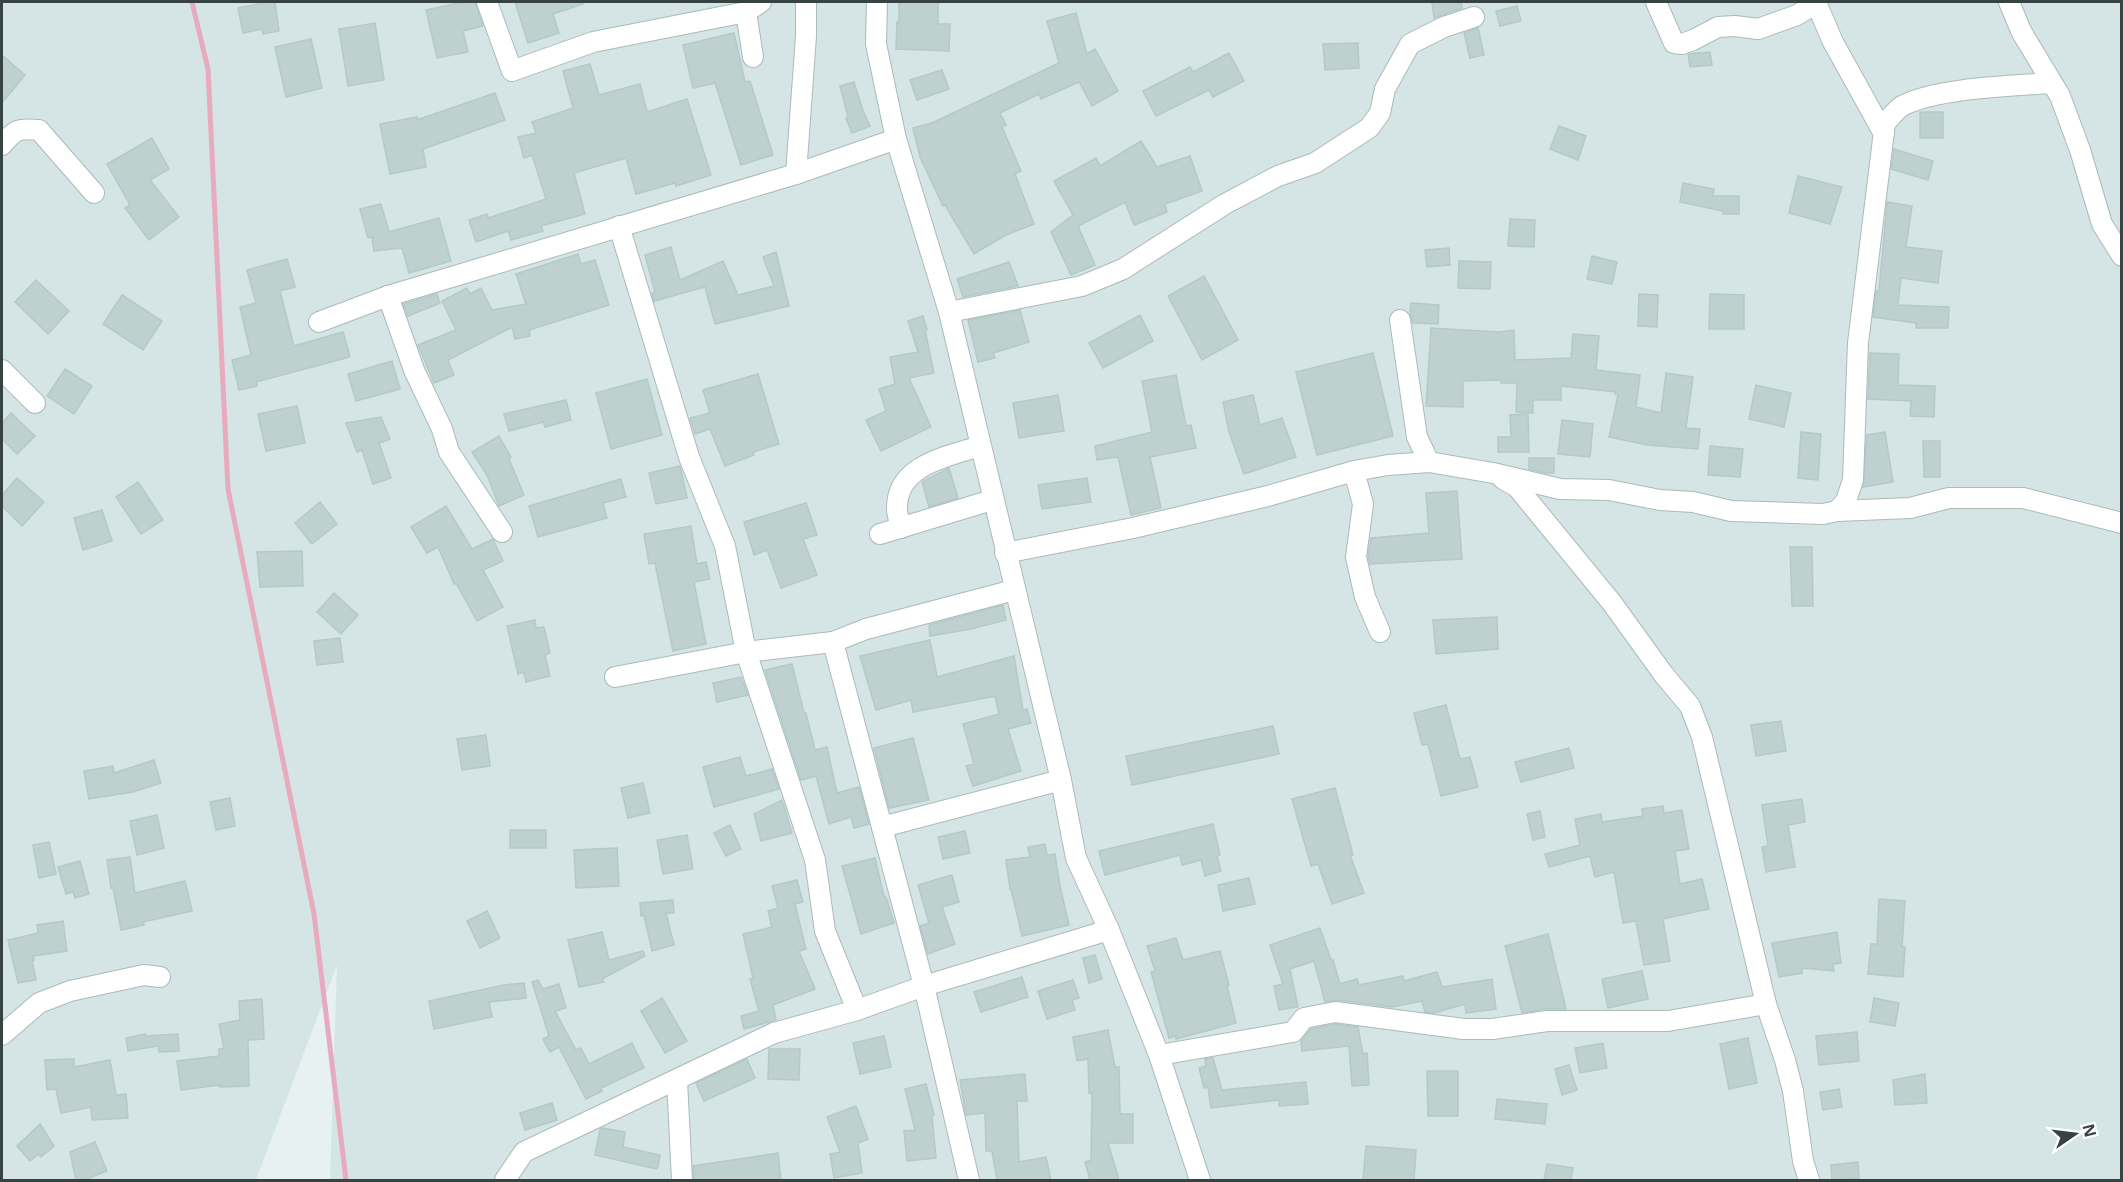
<svg xmlns="http://www.w3.org/2000/svg" width="2123" height="1182" font-family="'Open Sans',sans-serif">
<style>
.residential{fill:#d5e4e4}
.lines{fill:none;stroke-linecap:round;stroke-linejoin:round}
.stream{stroke:#e7aabe;stroke-width:5}
.building{fill:#bed1cf;stroke:#b2cbc8;stroke-width:1.5}
.street-casing{stroke:#aabbba;stroke-width:22}
.street{stroke:#fff;stroke-width:20}
</style>
<rect width="100%" height="100%" fill="#e7f1f1"/>
<polygon class="residential" points="2,2 2121,2 2121,1180 330,1180 337,965 256,1180 2,1180"/>
<g class="lines">
<polyline class="stream" points="192,2 208,69 228,489 314,914 346,1180"/>
</g>
<g class="building">
<polygon points="258,2 275,2 279,31 263,34 262,29 243,33 238,8 258,4"/>
<polygon points="463,2 475,2 483,26 463,31 468,52 437,58 426,10"/>
<polygon points="515,2 583,2 583,4 553,14 559,33 528,43"/>
<polygon points="899,2 938,2 938,24 950,24 949,51 896,49 897,22 899,23"/>
<polygon points="1432,2 1461,2 1462,8 1434,18"/>
<polygon points="1517,6 1521,21 1500,26 1496,11"/>
<polygon points="1076,13 1087,54 1095,49 1118,91 1092,106 1079,82 1041,99 1039,94 1000,113 1006,125 1002,127 1021,171 1015,174 1034,224 1006,235 974,254 945,205 943,206 920,157 913,128 932,123 1059,63 1047,21"/>
<polygon points="375,23 384,80 348,86 339,29"/>
<polygon points="1478,28 1484,55 1470,58 1464,33"/>
<polygon points="734,33 745,82 750,81 773,155 741,165 715,83 693,88 683,45"/>
<polygon points="311,39 322,88 286,97 275,47"/>
<polygon points="1358,43 1359,68 1325,70 1323,44"/>
<polygon points="1710,52 1712,65 1690,67 1688,54"/>
<polygon points="1229,53 1244,81 1213,97 1209,90 1156,116 1143,91 1190,67 1193,72"/>
<polygon points="2,55 25,75 2,103"/>
<polygon points="590,64 599,95 640,84 647,112 687,99 711,175 676,186 675,183 636,194 626,158 574,173 585,214 541,226 543,231 511,240 508,231 476,242 469,220 487,214 488,218 546,199 532,155 524,158 518,137 536,133 532,122 573,108 563,71"/>
<polygon points="942,70 949,89 917,100 910,80"/>
<polygon points="854,82 863,111 870,126 852,133 846,118 848,117 840,86"/>
<polygon points="495,93 505,120 423,149 426,167 390,174 380,124 417,117 417,120"/>
<rect x="1920" y="112" width="23" height="26"/>
<polygon points="1559,126 1586,136 1578,160 1550,149"/>
<polygon points="152,138 169,169 150,180 179,217 149,240 125,208 130,205 107,164"/>
<polygon points="1141,141 1157,167 1190,156 1202,191 1165,204 1167,212 1134,225 1125,202 1078,226 1095,265 1071,275 1051,232 1073,215 1054,181 1096,158 1100,166"/>
<polygon points="1894,149 1933,161 1928,180 1891,169"/>
<polygon points="1798,176 1842,187 1830,224 1789,213"/>
<polygon points="1683,183 1714,189 1713,196 1739,196 1739,214 1723,214 1723,211 1680,202"/>
<polygon points="1887,202 1912,206 1906,247 1942,251 1938,283 1901,278 1898,305 1949,307 1948,328 1916,328 1916,323 1873,317 1876,291 1879,291"/>
<polygon points="381,204 389,232 439,218 451,261 409,273 402,248 374,251 372,237 368,238 360,209"/>
<polygon points="1510,219 1535,220 1534,247 1508,246"/>
<polygon points="671,247 680,280 723,261 738,295 774,286 763,257 776,252 789,306 715,324 705,287 654,301 652,293 655,292 645,255"/>
<polygon points="1449,248 1450,265 1427,267 1425,250"/>
<polygon points="578,254 581,264 595,260 609,305 529,330 530,336 515,339 512,327 448,360 454,375 434,383 418,345 456,330 442,301 467,288 470,294 481,288 492,310 526,304 516,274"/>
<polygon points="1592,256 1617,262 1612,284 1587,279"/>
<polygon points="287,259 295,287 280,291 294,346 343,332 350,357 256,382 257,386 239,390 232,360 251,355 240,307 256,303 247,270"/>
<polygon points="1459,261 1491,262 1490,289 1458,288"/>
<polygon points="1009,262 1018,286 963,297 957,279"/>
<polygon points="1204,276 1238,340 1202,360 1168,296"/>
<polygon points="36,280 69,311 48,334 15,302"/>
<polygon points="437,294 440,303 408,316 403,304"/>
<polygon points="1639,294 1658,295 1657,327 1638,326"/>
<polygon points="1710,294 1744,295 1744,329 1709,329"/>
<polygon points="122,295 162,321 143,350 103,324"/>
<polygon points="1411,303 1439,305 1438,324 1413,323 1410,314"/>
<polygon points="1020,310 1029,342 993,353 995,358 978,362 968,320"/>
<polygon points="1140,315 1153,341 1103,368 1089,343"/>
<polygon points="923,316 927,330 925,330 934,373 909,378 931,427 881,451 866,420 886,411 879,389 895,384 890,357 918,352 908,321"/>
<polygon points="1431,328 1499,332 1514,330 1515,360 1571,358 1573,334 1599,336 1596,370 1640,375 1636,407 1661,413 1666,373 1693,377 1686,428 1700,429 1698,449 1647,445 1609,437 1618,395 1615,394 1616,392 1561,386 1561,400 1533,400 1533,413 1516,412 1517,383 1501,383 1501,380 1463,381 1463,407 1426,406"/>
<polygon points="1373,353 1393,436 1317,455 1296,372"/>
<polygon points="1870,353 1899,354 1898,385 1935,386 1934,417 1910,416 1911,401 1868,399"/>
<polygon points="392,361 400,389 356,401 348,374"/>
<polygon points="65,369 92,386 74,414 47,396"/>
<polygon points="758,374 779,444 753,452 754,455 725,466 710,429 695,434 690,418 710,413 703,390"/>
<polygon points="1176,375 1186,426 1191,425 1196,448 1150,457 1161,508 1131,515 1118,457 1097,460 1095,446 1152,432 1142,381"/>
<polygon points="647,379 662,435 611,449 596,393"/>
<polygon points="1756,385 1791,393 1784,427 1749,419"/>
<polygon points="1058,395 1064,431 1019,438 1013,403"/>
<polygon points="1253,395 1260,425 1282,418 1296,457 1244,474 1229,432 1223,402"/>
<polygon points="566,400 571,420 545,427 543,422 509,431 504,414"/>
<polygon points="297,406 305,443 266,451 258,414"/>
<polygon points="11,413 35,436 17,454 2,439 2,423"/>
<polygon points="1528,414 1529,452 1498,452 1498,437 1511,437 1510,415"/>
<polygon points="381,417 390,439 379,443 391,478 373,484 362,450 357,452 346,423"/>
<polygon points="1562,420 1593,424 1590,457 1558,454"/>
<polygon points="1801,432 1821,434 1818,480 1798,478"/>
<polygon points="1885,432 1893,482 1863,487 1867,435"/>
<polygon points="499,436 511,457 509,459 524,495 499,506 487,475 472,452"/>
<polygon points="1923,441 1940,441 1940,477 1924,477"/>
<polygon points="1710,446 1743,449 1740,477 1708,475"/>
<polygon points="1529,458 1554,458 1554,473 1544,473 1529,469"/>
<polygon points="680,466 687,498 656,504 649,473"/>
<polygon points="949,468 958,498 929,507 922,482"/>
<polygon points="17,478 44,502 22,526 2,506 2,495"/>
<polygon points="1087,478 1091,502 1042,509 1038,485"/>
<polygon points="621,479 626,497 603,503 607,518 538,537 529,506"/>
<polygon points="138,482 163,520 141,534 116,497"/>
<polygon points="1457,491 1462,559 1370,564 1368,555 1371,538 1429,533 1426,493"/>
<polygon points="320,502 337,524 312,544 295,523"/>
<polygon points="806,503 817,535 803,539 817,575 781,588 767,550 754,555 744,522"/>
<polygon points="446,506 472,549 493,539 503,561 483,570 503,607 477,621 456,583 454,584 438,547 427,553 411,527"/>
<polygon points="102,510 112,541 83,550 74,518"/>
<polygon points="691,526 697,564 706,562 710,579 694,582 706,644 673,651 655,563 649,564 644,534"/>
<polygon points="1790,547 1812,547 1813,606 1792,606"/>
<polygon points="302,551 303,586 260,587 257,552"/>
<polygon points="334,593 358,615 341,634 317,612"/>
<polygon points="1003,605 1006,620 971,629 930,636 929,625"/>
<polygon points="1497,617 1498,649 1436,654 1433,620"/>
<polygon points="535,620 536,628 544,627 550,653 545,655 550,676 526,682 524,672 518,674 507,626"/>
<polygon points="340,638 343,662 317,665 314,641"/>
<polygon points="930,640 937,677 1014,656 1023,710 1027,709 1031,723 1008,729 1021,771 973,786 966,766 974,764 963,724 999,714 995,696 913,712 911,700 876,710 860,656"/>
<polygon points="792,664 804,713 806,713 815,750 827,747 837,793 859,787 869,824 854,828 851,817 829,824 816,776 801,780 765,670"/>
<polygon points="741,677 748,695 717,702 713,683"/>
<polygon points="1446,705 1460,759 1470,757 1478,787 1441,796 1428,744 1422,745 1414,713"/>
<polygon points="1781,721 1786,751 1756,756 1751,725"/>
<polygon points="1273,726 1279,754 1132,785 1126,756"/>
<polygon points="486,735 490,766 462,770 457,739"/>
<polygon points="913,738 929,800 889,808 874,748"/>
<polygon points="1569,748 1574,768 1521,782 1515,762"/>
<polygon points="740,757 746,776 772,769 779,789 714,807 703,767"/>
<polygon points="154,760 161,783 133,792 89,799 84,771 113,766 114,773"/>
<polygon points="643,783 650,813 628,818 621,788"/>
<polygon points="1335,788 1353,855 1350,855 1364,893 1332,904 1318,864 1311,866 1292,799"/>
<polygon points="230,798 235,826 216,830 210,802"/>
<polygon points="1802,799 1805,822 1788,825 1795,867 1766,872 1762,847 1768,846 1762,805"/>
<polygon points="782,800 792,833 761,841 754,814"/>
<polygon points="1663,806 1664,813 1682,810 1689,849 1675,851 1680,884 1702,879 1709,909 1663,919 1670,961 1644,965 1636,921 1623,923 1614,872 1595,877 1590,856 1549,867 1545,854 1580,845 1575,819 1601,814 1602,822 1643,816 1642,809"/>
<polygon points="1540,811 1545,837 1533,840 1527,814"/>
<polygon points="157,815 164,848 137,855 130,821"/>
<polygon points="1213,824 1220,855 1217,856 1221,871 1205,876 1201,860 1182,865 1180,855 1105,875 1099,851"/>
<polygon points="730,825 741,849 726,856 714,833"/>
<rect x="510" y="830" width="36" height="18"/>
<polygon points="965,831 970,853 943,859 938,837"/>
<polygon points="687,835 693,869 663,874 657,840"/>
<polygon points="49,842 56,874 39,878 33,845"/>
<polygon points="1045,844 1047,855 1055,854 1060,886 1069,925 1022,936 1011,889 1010,889 1006,860 1030,857 1028,847"/>
<polygon points="617,848 619,886 576,888 574,850"/>
<polygon points="130,857 135,893 185,881 192,911 143,922 144,925 121,930 113,887 111,888 107,860"/>
<polygon points="875,858 884,897 886,897 894,923 861,934 842,866"/>
<polygon points="80,861 89,894 75,898 73,892 66,894 58,867"/>
<polygon points="952,875 959,902 942,907 955,944 928,954 920,926 929,923 918,885"/>
<polygon points="1249,878 1255,904 1223,911 1218,885"/>
<polygon points="797,880 803,902 795,904 806,949 799,951 815,989 773,1005 776,1020 744,1029 741,1016 759,1011 750,979 753,978 743,934 772,927 768,911 778,908 772,886"/>
<polygon points="1879,899 1905,901 1902,946 1905,947 1903,977 1868,974 1871,944 1877,944"/>
<polygon points="673,900 674,913 666,913 674,945 652,951 644,915 641,916 640,903"/>
<polygon points="487,911 500,938 480,948 467,921"/>
<polygon points="63,921 67,951 33,956 34,960 32,961 36,980 18,983 8,940 38,933 37,925"/>
<polygon points="1320,928 1331,960 1333,960 1340,984 1357,979 1359,985 1403,976 1404,981 1437,972 1442,987 1492,979 1496,1009 1466,1013 1465,1004 1434,1013 1425,1012 1422,1001 1392,1007 1337,1000 1325,1002 1314,961 1290,969 1298,1007 1279,1010 1274,986 1283,984 1270,945"/>
<polygon points="602,932 609,960 643,951 645,956 602,979 604,982 579,987 568,940"/>
<polygon points="1837,932 1841,963 1833,964 1834,971 1802,968 1802,973 1779,977 1772,943"/>
<polygon points="1548,934 1566,1009 1545,1009 1522,1013 1505,946"/>
<polygon points="1176,938 1183,960 1220,951 1229,985 1227,986 1236,1023 1176,1039 1176,1036 1169,1038 1151,972 1155,971 1147,946"/>
<polygon points="1095,955 1102,979 1089,983 1083,958"/>
<polygon points="1642,971 1648,999 1608,1008 1602,979"/>
<polygon points="1022,977 1028,997 981,1012 974,992"/>
<polygon points="538,980 543,989 559,984 566,1008 555,1011 576,1050 581,1048 589,1064 632,1043 644,1068 601,1088 602,1091 586,1099 559,1047 550,1052 543,1039 549,1036 532,982"/>
<polygon points="1073,980 1079,998 1072,1000 1075,1010 1047,1019 1038,991"/>
<polygon points="524,983 526,998 489,1002 492,1017 434,1029 429,1001 504,985"/>
<polygon points="662,998 687,1041 665,1053 641,1011"/>
<polygon points="1874,998 1899,1003 1895,1026 1870,1022"/>
<polygon points="262,999 264,1039 248,1040 249,1086 220,1087 220,1085 181,1090 177,1061 219,1056 219,1049 224,1048 219,1024 240,1020 239,1001"/>
<polygon points="1335,1024 1358,1027 1363,1054 1367,1053 1369,1085 1352,1086 1349,1046 1302,1051 1301,1041 1311,1029"/>
<polygon points="1108,1030 1115,1067 1119,1067 1120,1114 1133,1114 1133,1143 1108,1143 1119,1180 1090,1180 1085,1162 1091,1160 1092,1093 1089,1093 1088,1059 1077,1061 1073,1037"/>
<polygon points="1857,1032 1859,1061 1819,1065 1816,1036"/>
<polygon points="145,1034 145,1036 178,1034 179,1051 159,1052 158,1046 128,1051 126,1038"/>
<polygon points="884,1036 891,1067 860,1074 853,1043"/>
<polygon points="1748,1038 1757,1083 1729,1089 1720,1044"/>
<polygon points="1603,1043 1607,1068 1580,1073 1575,1048"/>
<polygon points="769,1049 800,1049 799,1080 768,1079"/>
<polygon points="1213,1058 1222,1090 1306,1082 1308,1104 1279,1106 1279,1100 1211,1108 1208,1087 1204,1088 1199,1068 1206,1066 1205,1059"/>
<polygon points="74,1059 74,1067 110,1060 116,1095 126,1094 128,1118 92,1120 91,1107 61,1113 56,1089 47,1090 45,1060"/>
<polygon points="747,1059 755,1078 704,1101 696,1083"/>
<polygon points="1569,1065 1577,1090 1562,1095 1555,1069"/>
<polygon points="1427,1071 1458,1071 1458,1116 1428,1116"/>
<polygon points="1025,1074 1027,1101 1017,1101 1019,1162 1046,1157 1051,1180 997,1180 992,1151 986,1151 985,1113 966,1115 960,1080"/>
<polygon points="1925,1074 1927,1103 1895,1105 1893,1080"/>
<polygon points="926,1084 934,1115 932,1116 936,1158 907,1161 904,1131 915,1130 905,1089"/>
<polygon points="1839,1089 1842,1107 1823,1110 1820,1092"/>
<polygon points="1497,1099 1547,1104 1545,1124 1495,1119"/>
<polygon points="552,1103 557,1120 525,1130 520,1113"/>
<polygon points="856,1106 868,1139 858,1143 862,1173 834,1178 830,1154 840,1152 827,1117"/>
<polygon points="40,1124 54,1146 41,1157 39,1154 30,1161 17,1146"/>
<polygon points="603,1128 625,1132 623,1147 660,1155 658,1167 656,1169 595,1155 600,1129"/>
<polygon points="95,1142 107,1171 84,1180 76,1180 70,1152"/>
<polygon points="1366,1146 1416,1150 1414,1180 1363,1180"/>
<polygon points="778,1153 781,1180 694,1180 693,1166"/>
<polygon points="1858,1162 1859,1178 1832,1180 1831,1165"/>
<polygon points="1547,1164 1573,1168 1571,1180 1544,1180"/>
</g>
<g class="lines">
<defs>
<g id="street">
<polyline points="487,2 512,71 593,42 746,12 761,2"/>
<polyline points="877,2 876,44 896,139 949,312 1061,780 1076,858 1109,930 1159,1055 1200,1180"/>
<polyline points="1656,2 1674,43 1682,44 1693,40 1718,27 1735,26 1758,29 1797,15 1810,7 1818,7 1833,42 1884,134"/>
<polyline points="2009,2 2021,31 2060,96 2080,150 2102,224 2122,256"/>
<polyline points="746,12 753,57"/>
<path d="M2,145C15,129 19,128 39,130L94,193"/>
<polyline points="796,174 806,36 806,2"/>
<polyline points="619,226 689,457 725,546 746,652 815,860 825,931 857,1010"/>
<polyline points="388,296 414,370 442,429 449,452 502,532"/>
<polyline points="949,312 1082,286 1123,269 1225,204 1278,176 1315,163 1369,128 1380,113 1385,89 1410,44 1444,27 1474,17"/>
<polyline points="1400,320 1417,437 1429,462"/>
<polyline points="319,322 388,296 796,174 896,139"/>
<polyline points="2,370 35,403"/>
<polyline points="1354,471 1363,504 1356,557 1365,597 1380,632"/>
<polyline points="1503,479 1517,487 1612,603 1664,675 1690,706 1702,737 1766,1004 1785,1060 1793,1091 1803,1161 1809,1180"/>
<path d="M1837,511L1846,501L1853,480L1858,343L1885,123C1890,118 1896,110 1902,106C1936,88 2011,86 2051,83"/>
<path d="M901,528C900,522 897,515 897,509C896,465 946,457 980,446"/>
<polyline points="880,534 992,500"/>
<polyline points="1005,553 1133,528 1268,496 1354,471 1388,465 1429,462 1493,473 1560,489 1609,490 1660,500 1693,502 1731,511 1823,514 1837,511 1910,508 1949,498 2023,498 2122,523"/>
<polyline points="833,642 924,986 969,1180"/>
<polyline points="615,677 746,652 833,642 866,629 1014,590"/>
<polyline points="882,827 1061,780"/>
<polyline points="2,1035 39,1003 70,991 144,975 160,977"/>
<polyline points="1159,1055 1293,1032 1304,1018 1335,1012 1464,1029 1492,1029 1547,1021 1668,1021 1766,1004"/>
<polyline points="677,1080 682,1180"/>
<polyline points="505,1180 524,1152 774,1033 857,1010 924,986 1109,930"/>
</g>
</defs>
<use href="#street" class="street-casing"/>
<use href="#street" class="street"/>
</g>
<rect width="2123" height="1182" fill="none" stroke="#374342" stroke-width="6"/>
<g transform="translate(2075 1134) rotate(76)" stroke="#ffffff" stroke-width="4.5" paint-order="stroke">
<path d="M0-4.5L10 22L0 15L-10 22Z" fill="#374342"/>
<text y="-9" font-size="16" font-weight="bold" text-anchor="middle" fill="#374342">N</text>
</g>
</svg>
